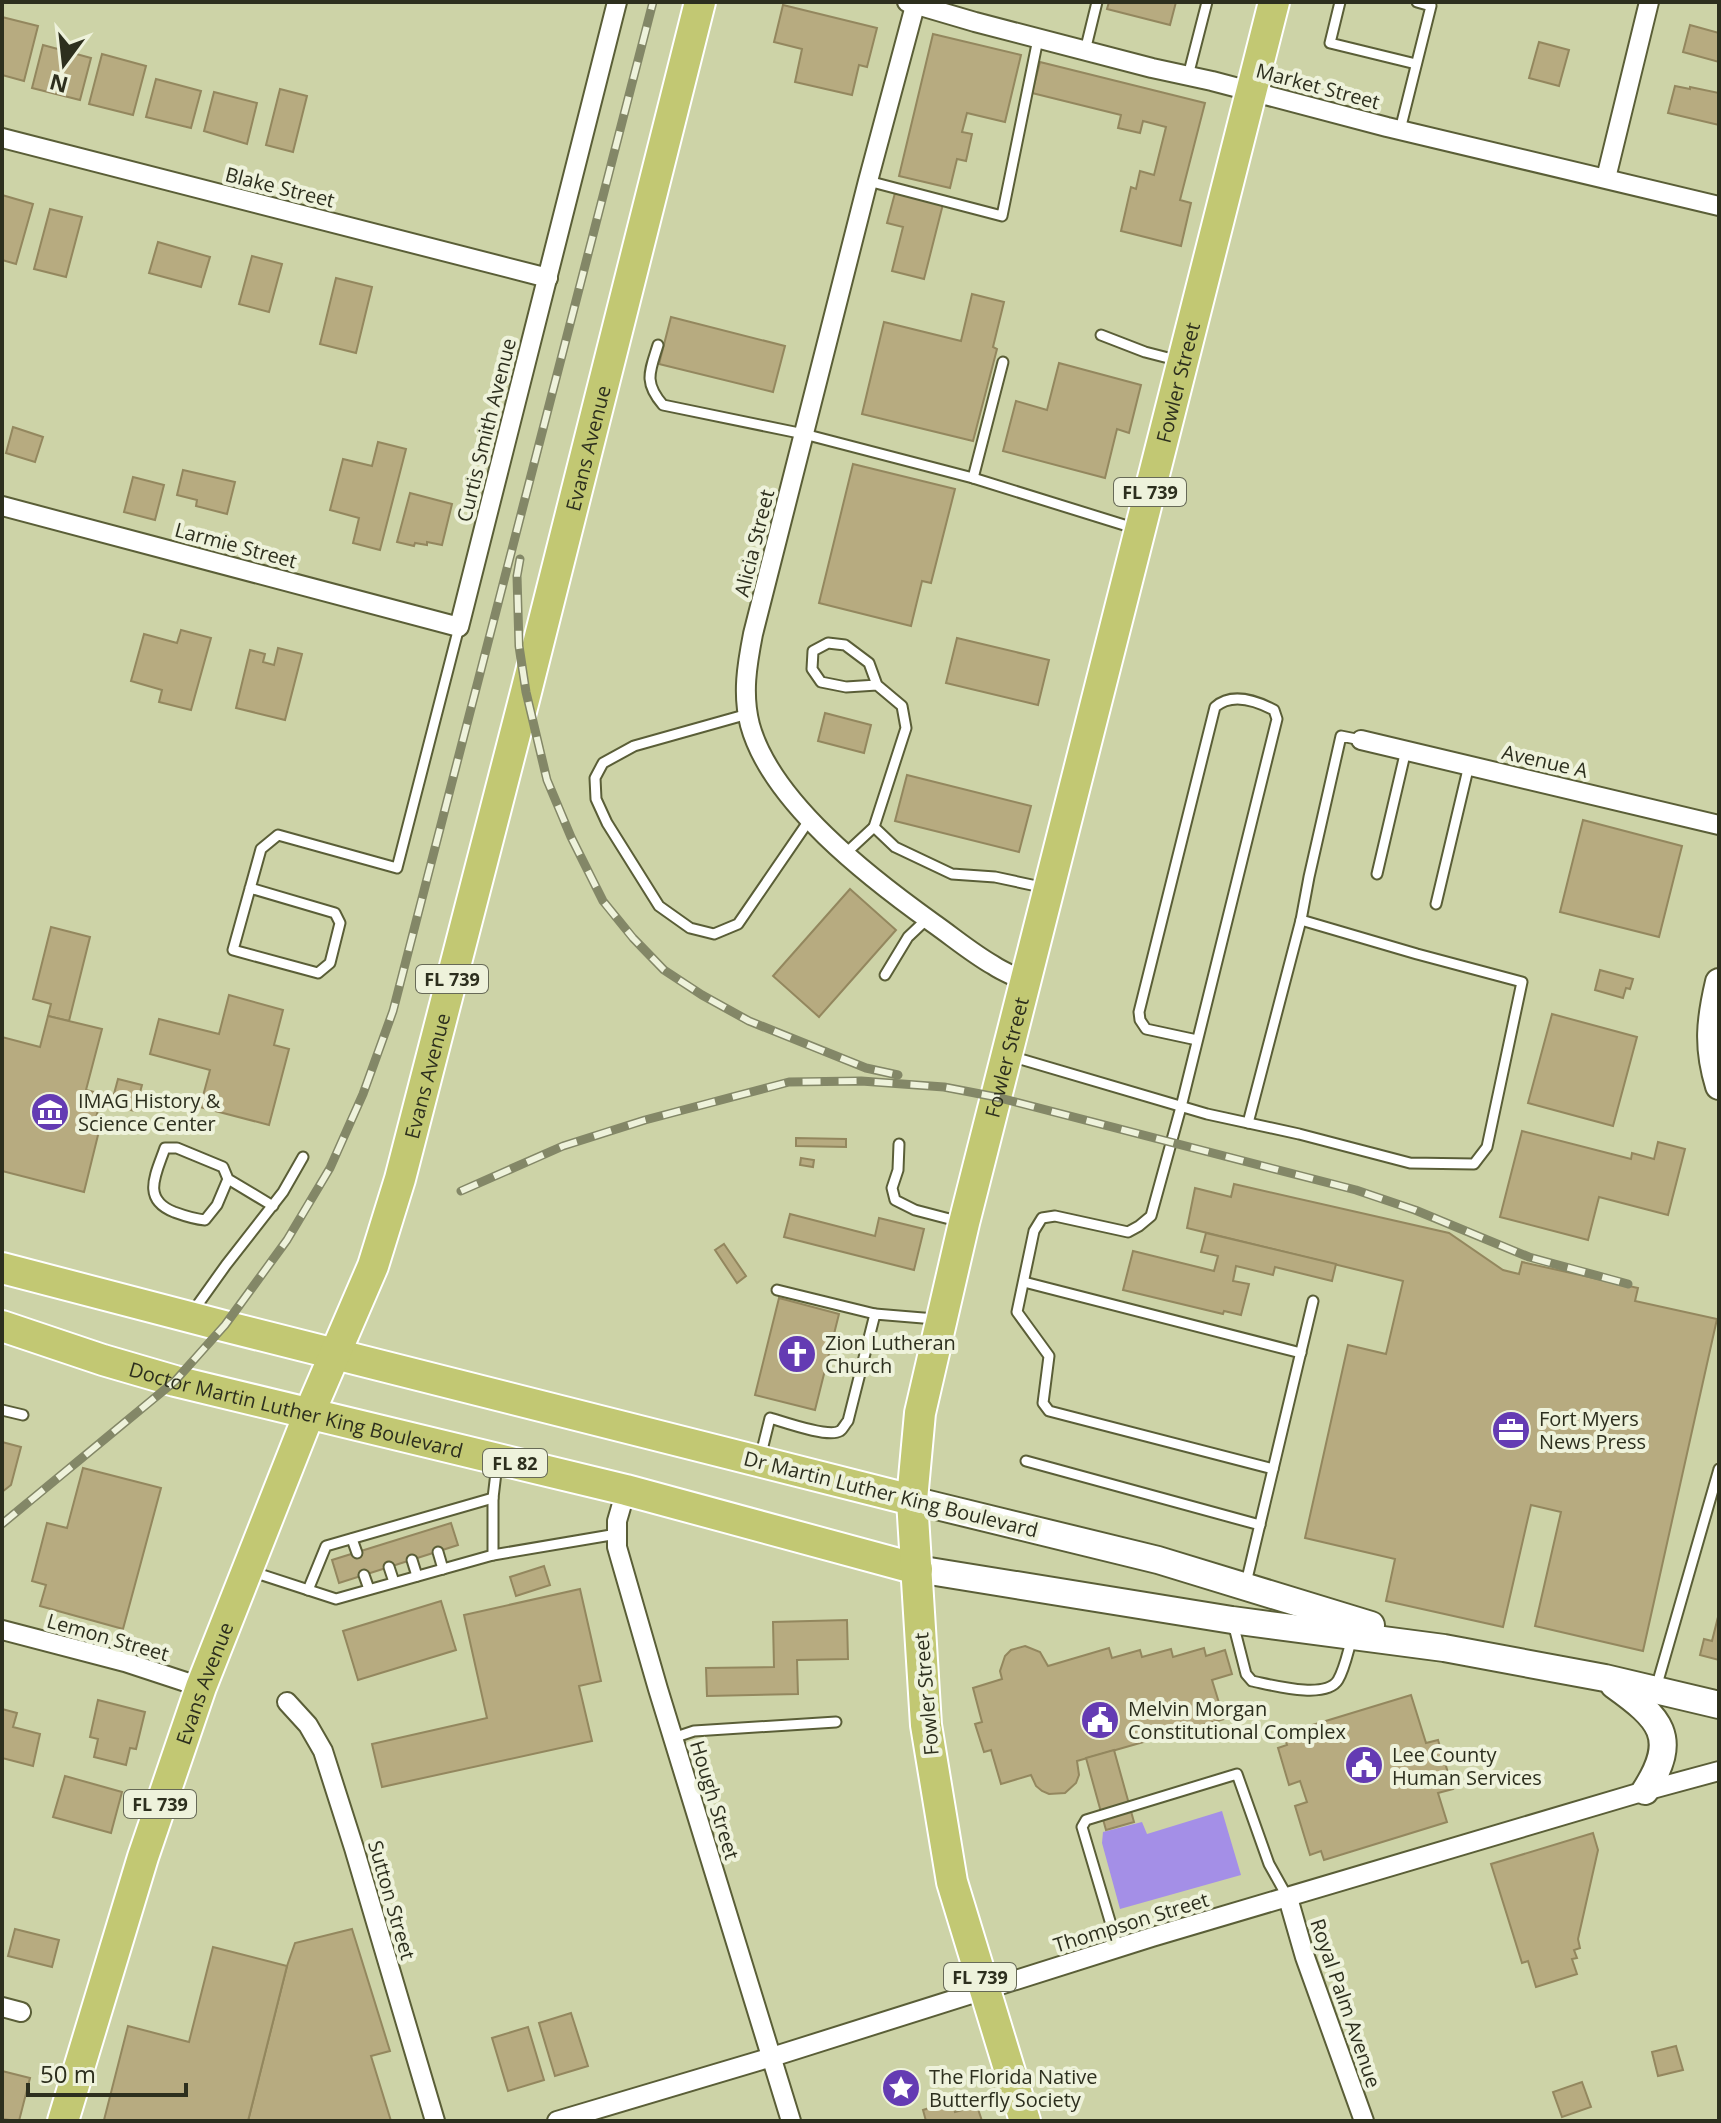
<svg xmlns="http://www.w3.org/2000/svg" width="1721" height="2123" font-family="'Open Sans',sans-serif">
<style>
.green{fill:#a48fe7}
.building{fill:#b7ab80;stroke:#93875e;stroke-width:2}
.lines{fill:none;stroke-linecap:round;stroke-linejoin:round}
.lane-casing{stroke:#5a5e37;stroke-width:13}
.street-casing{stroke:#5a5e37;stroke-width:22}
.secondary-casing{stroke:#5a5e37;stroke-width:30}
.primary-casing{stroke:#fff;stroke-width:34}
.lane{stroke:#fff;stroke-width:9}
.street{stroke:#fff;stroke-width:18}
.secondary{stroke:#fff;stroke-width:26}
.primary{stroke:#c2c873;stroke-width:30}
.rail-casing{stroke:#838767;stroke-width:9}
.rail{stroke:#eef2db;stroke-width:6;stroke-dasharray:18;stroke-linecap:butt}
.labels{text-anchor:middle;dominant-baseline:central;stroke-width:8;stroke-linejoin:round;paint-order:stroke}
.shield{fill:#eef2db;stroke:#676a57;stroke-width:2}
.shield-label{font-size:18px;font-weight:bold;fill:#2d2f1e}
.street-label{font-size:20px;fill:#2d2f1e;stroke:#eef2db}
.poi-label{font-size:20px;fill:#2d2f1e;stroke:#eef2db;text-anchor:start}
</style>
<rect width="100%" height="100%" fill="#cdd3a7"/>
<polygon class="green" points="1222,1811 1241,1875 1120,1909 1102,1843 1103,1832 1142,1822 1147,1834"/>
<g class="building">
<polygon points="1109,2 1176,2 1170,25 1107,9"/>
<polygon points="783,5 877,28 867,67 859,65 852,95 795,82 802,49 774,42"/>
<polygon points="2,17 38,26 24,81 2,75"/>
<polygon points="1690,25 1719,33 1719,62 1683,52"/>
<polygon points="933,34 1021,55 1005,122 967,113 962,132 972,134 966,161 957,159 950,188 899,176"/>
<polygon points="1539,42 1569,50 1559,86 1529,78"/>
<polygon points="43,45 91,58 80,100 32,88"/>
<polygon points="102,54 146,66 133,115 89,104"/>
<polygon points="1040,62 1205,103 1180,200 1191,203 1181,246 1121,231 1131,187 1136,189 1140,171 1154,175 1166,127 1143,121 1140,133 1118,128 1121,115 1032,93"/>
<polygon points="156,79 201,91 191,128 146,117"/>
<polygon points="1675,86 1690,89 1690,87 1719,93 1719,125 1668,113"/>
<polygon points="280,89 307,96 293,152 266,145"/>
<polygon points="214,92 257,103 247,144 204,131"/>
<polygon points="895,193 943,204 924,279 892,271 903,227 887,223"/>
<polygon points="2,195 33,204 16,264 2,260"/>
<polygon points="50,209 82,217 66,277 34,269"/>
<polygon points="158,242 210,257 201,287 149,273"/>
<polygon points="252,256 282,264 269,312 239,304"/>
<polygon points="336,278 372,287 356,353 320,344"/>
<polygon points="972,294 1004,302 993,347 997,349 973,441 862,414 884,322 961,341"/>
<polygon points="671,317 785,346 773,392 659,364"/>
<polygon points="1059,363 1141,385 1129,433 1117,429 1105,478 1003,451 1016,401 1047,410"/>
<polygon points="13,427 43,437 35,462 6,453"/>
<polygon points="378,442 406,449 380,550 353,543 359,518 330,510 343,459 372,466"/>
<polygon points="853,464 955,489 931,583 922,581 911,626 819,603"/>
<polygon points="183,470 235,482 227,514 196,506 197,500 177,495"/>
<polygon points="133,477 164,485 155,520 124,512"/>
<polygon points="410,493 452,504 442,545 427,542 427,545 415,543 414,546 397,542"/>
<polygon points="181,630 211,638 191,710 159,702 162,690 131,681 144,634 177,643"/>
<polygon points="957,638 1049,660 1038,705 946,683"/>
<polygon points="278,648 302,654 285,720 236,708 250,650 265,654 263,662 274,665"/>
<polygon points="825,713 871,725 864,753 818,741"/>
<polygon points="907,775 1031,806 1019,852 895,821"/>
<polygon points="1583,820 1682,846 1659,937 1560,912"/>
<polygon points="850,889 896,930 819,1017 773,976"/>
<polygon points="51,927 90,937 69,1021 48,1016 51,1004 33,999"/>
<polygon points="1600,970 1633,979 1630,989 1626,988 1623,998 1595,990"/>
<polygon points="229,995 283,1010 274,1045 289,1049 269,1125 200,1107 210,1070 150,1054 159,1019 219,1034"/>
<polygon points="1552,1014 1637,1037 1613,1126 1528,1103"/>
<polygon points="48,1016 102,1029 86,1090 102,1094 93,1130 99,1131 84,1192 2,1171 2,1037 40,1047"/>
<polygon points="118,1079 142,1085 135,1111 111,1105"/>
<polygon points="1522,1131 1631,1159 1632,1153 1654,1159 1658,1142 1685,1149 1668,1215 1599,1197 1588,1240 1500,1217"/>
<polygon points="796,1138 846,1139 846,1147 796,1146"/>
<polygon points="801,1158 814,1160 813,1167 800,1165"/>
<polygon points="1234,1184 1449,1233 1503,1270 1519,1274 1522,1262 1638,1288 1635,1301 1717,1319 1643,1651 1535,1626 1561,1512 1531,1505 1503,1627 1386,1601 1395,1559 1305,1538 1348,1345 1386,1354 1403,1281 1187,1228 1195,1188 1231,1197"/>
<polygon points="790,1214 875,1236 879,1218 924,1229 914,1270 784,1237"/>
<polygon points="1206,1233 1336,1264 1332,1281 1275,1267 1273,1275 1236,1266 1233,1281 1249,1284 1241,1315 1224,1311 1223,1314 1123,1290 1133,1251 1214,1271 1218,1256 1201,1252"/>
<polygon points="724,1244 746,1276 737,1283 715,1250"/>
<polygon points="779,1298 839,1314 815,1410 755,1395"/>
<polygon points="2,1442 21,1447 11,1485 2,1492"/>
<polygon points="83,1468 161,1488 123,1629 40,1606 46,1585 32,1581 47,1523 67,1528"/>
<polygon points="451,1523 458,1545 339,1583 332,1560"/>
<polygon points="544,1566 550,1585 516,1596 510,1577"/>
<polygon points="580,1589 601,1681 579,1686 592,1741 382,1787 372,1744 487,1718 464,1615"/>
<polygon points="441,1601 456,1650 358,1680 343,1631"/>
<polygon points="1719,1613 1719,1660 1700,1655 1704,1639 1712,1641"/>
<polygon points="847,1620 848,1659 797,1660 798,1694 707,1696 706,1668 774,1667 773,1622"/>
<polygon points="1025,1646 1040,1652 1048,1666 1109,1648 1112,1658 1140,1650 1142,1657 1171,1649 1173,1657 1204,1648 1206,1656 1225,1650 1232,1674 1212,1680 1224,1719 1077,1761 1079,1775 1076,1783 1065,1793 1049,1794 1042,1791 1036,1786 1031,1775 1001,1784 991,1750 984,1752 975,1724 982,1722 973,1688 1002,1679 1000,1671 1005,1656 1011,1650"/>
<polygon points="1411,1695 1426,1743 1438,1740 1453,1789 1438,1793 1447,1822 1324,1860 1321,1851 1310,1855 1295,1806 1307,1802 1300,1781 1289,1785 1278,1748 1287,1745 1283,1734"/>
<polygon points="98,1700 145,1712 136,1749 130,1748 126,1765 94,1757 98,1739 90,1737"/>
<polygon points="2,1709 17,1713 13,1727 40,1734 33,1766 2,1758"/>
<polygon points="1114,1750 1134,1822 1106,1830 1086,1758"/>
<polygon points="65,1776 122,1792 111,1833 53,1817"/>
<polygon points="1593,1833 1598,1850 1578,1939 1580,1948 1574,1950 1577,1958 1572,1959 1577,1974 1536,1987 1528,1961 1522,1963 1491,1864"/>
<polygon points="15,1929 59,1940 52,1967 8,1956"/>
<polygon points="352,1929 390,2051 371,2056 391,2121 248,2121 287,1966 295,1943"/>
<polygon points="213,1947 287,1966 248,2121 104,2120 128,2026 189,2042"/>
<polygon points="571,2013 588,2066 555,2076 539,2023"/>
<polygon points="528,2027 544,2080 508,2091 492,2038"/>
<polygon points="1676,2046 1683,2070 1658,2076 1652,2052"/>
<polygon points="2,2071 30,2078 19,2121 2,2119"/>
<polygon points="1582,2082 1591,2107 1562,2117 1553,2092"/>
<polygon points="952,2101 955,2112 977,2106 982,2121 926,2121 923,2110"/>
</g>
<g class="lines">
<defs>
<g id="lane">
<polyline points="1340,2 1330,43 1416,64"/>
<polyline points="1085,51 1097,2"/>
<polyline points="1188,76 1207,2"/>
<polyline points="1400,130 1431,6 1417,2"/>
<polyline points="868,181 1002,216 1038,39"/>
<polyline points="1101,335 1145,352 1180,361"/>
<path d="M658,345C650,371 643,382 663,405L804,434L973,478L1137,529"/>
<polyline points="973,478 1003,362"/>
<polyline points="877,685 846,687 821,682 812,669 813,651 828,643 845,645 869,663 877,685 902,706 906,728 874,827 895,847 952,874 995,877 1046,888"/>
<polyline points="748,714 634,746 603,763 595,778 596,799 607,823 659,906 690,928 714,934 738,924 810,819"/>
<polyline points="846,853 874,827"/>
<polyline points="1377,874 1406,750"/>
<polyline points="250,888 335,913 340,923 330,963 318,973 233,950 261,849 278,835 397,868 459,627"/>
<polyline points="1436,904 1469,765"/>
<polyline points="885,975 908,937 927,919"/>
<path d="M1197,1040L1146,1029L1140,1020L1139,1012L1215,707C1232,692 1255,700 1274,710L1277,719L1181,1107L1151,1216L1139,1226L1128,1232L1055,1216L1042,1218L1034,1231L1017,1312L1049,1356L1043,1403L1049,1411L1273,1469"/>
<polyline points="1010,1056 1207,1114 1299,1134 1410,1163 1474,1164 1487,1147 1522,982 1417,954 1301,920 1309,877 1341,736 1361,740"/>
<polyline points="1248,1123 1301,920"/>
<polyline points="899,1144 898,1170 892,1188 895,1200 915,1210 961,1222"/>
<path d="M228,1179L217,1205L205,1220C193,1219 185,1216 174,1212C141,1199 156,1174 165,1148H177L223,1167L228,1179L273,1206"/>
<polyline points="1024,1282 1301,1353"/>
<polyline points="777,1290 875,1314"/>
<polyline points="191,1314 226,1265 283,1192 303,1157"/>
<polyline points="2,1410 23,1415"/>
<path d="M760,1458L770,1418C784,1422 828,1438 840,1431C843,1429 845,1424 848,1421L875,1314L935,1319"/>
<polyline points="1026,1461 1260,1525"/>
<polyline points="352,1539 357,1553"/>
<polyline points="438,1552 443,1569"/>
<polyline points="493,1555 617,1534"/>
<polyline points="412,1560 417,1576"/>
<polyline points="389,1567 394,1582"/>
<polyline points="250,1571 336,1599 493,1555 493,1498 497,1464"/>
<polyline points="364,1575 369,1589"/>
<polyline points="1246,1583 1313,1301"/>
<polyline points="308,1590 326,1546 493,1498"/>
<path d="M1233,1623L1246,1674L1252,1681C1272,1685 1326,1700 1338,1680C1345,1668 1348,1651 1352,1638"/>
<polyline points="1656,1688 1719,1469"/>
<polyline points="673,1738 694,1731 836,1722"/>
<polyline points="1118,1948 1082,1827 1086,1820 1237,1774 1269,1864 1288,1898"/>
</g>
<g id="street">
<polyline points="907,2 975,22 1152,68 1212,81 1387,127 1719,206"/>
<path d="M916,2L868,181L753,634C747,665 742,694 750,725C771,802 870,878 933,923C953,937 972,953 993,965C1003,972 1015,976 1026,982"/>
<polyline points="2,138 548,278"/>
<polyline points="1606,178 1649,2"/>
<polyline points="2,506 459,627 617,2"/>
<polyline points="1361,740 1719,825"/>
<polyline points="626,1490 617,1521 617,1547 658,1689 791,2121"/>
<polyline points="2,1630 125,1662 201,1687"/>
<polyline points="287,1702 308,1725 323,1751 354,1848 435,2121"/>
<polyline points="1288,1898 1305,1957 1364,2121"/>
<polyline points="2,2007 21,2012"/>
<polyline points="557,2121 772,2057 1152,1937 1645,1791 1719,1771"/>
</g>
<g id="secondary">
<path d="M1719,982C1710,1020 1707,1047 1719,1086"/>
<polyline points="912,1500 1158,1560 1371,1625"/>
<polyline points="917,1569 1232,1620 1444,1648 1605,1678 1719,1705"/>
<path d="M1614,1685C1660,1718 1680,1737 1645,1791"/>
</g>
<g id="primary">
<polyline points="2,1268 224,1326 912,1500"/>
<path id="s1" d="M2,1326L103,1360L175,1381L626,1490L917,1569"/>
<path id="s2" d="M63,2121L143,1857L201,1687L309,1414L373,1266L400,1179L526,692L700,2"/>
<path id="s3" d="M1025,2121L952,1882L926,1725L912,1500L920,1413L964,1223L1274,2"/>
</g>
</defs>
<use href="#lane" class="lane-casing"/>
<use href="#street" class="street-casing"/>
<use href="#secondary" class="secondary-casing"/>
<use href="#primary" class="primary-casing"/>
<use href="#lane" class="lane"/>
<use href="#street" class="street"/>
<use href="#secondary" class="secondary"/>
<use href="#primary" class="primary"/>
<defs>
<g id="rail">
<polyline points="520,559 517,576 519,646 526,692 547,780 571,837 603,901 633,938 664,970 702,995 749,1021 866,1068 898,1075"/>
<polyline points="461,1191 563,1146 645,1120 789,1082 861,1081 944,1087 996,1097 1356,1190 1415,1210 1529,1257 1628,1284"/>
<polyline points="2,1524 175,1381 225,1325 287,1240 330,1168 363,1094 393,1011 653,2"/>
</g>
</defs>
<use href="#rail" class="rail-casing"/>
<use href="#rail" class="rail"/>
</g>
<defs>
<symbol id="museum-disc" viewBox="-11 -11 22 22"><circle r="9.5" fill="#643bb3" stroke="#eef2db"/><path d="M0-6L6-3V-2H-6V-3ZM-5-1h2V3h-2ZM-1-1h2V3h-2ZM3-1h2V3H3ZM-6 4H6V6H-6Z" fill="#fff"/></symbol>
<symbol id="church-disc" viewBox="-11 -11 22 22"><circle r="9.5" fill="#643bb3" stroke="#eef2db"/><path d="M-1.2-6h2.4v3.5h3.3v2.4h-3.3V6h-2.4V-.1h-3.3v-2.4h3.3Z" fill="#fff"/></symbol>
<symbol id="office-disc" viewBox="-11 -11 22 22"><circle r="9.5" fill="#643bb3" stroke="#eef2db"/><path d="M-6-3h4V-5.5h4V-3h4V5H-6ZM-1-4.5V-3h2v-1.5ZM-6 0V1H6V0Z" fill="#fff"/></symbol>
<symbol id="civic-disc" viewBox="-11 -11 22 22"><circle r="9.5" fill="#643bb3" stroke="#eef2db"/><path d="M-.6-6.5H3V-4.5H.6V-3L4-1V1h2V6H-6V1h2V-1L-.6-3ZM-1.2 2.5V6h2.4V2.5Z" fill="#fff"/></symbol>
<symbol id="sight-disc" viewBox="-11 -11 22 22"><circle r="9.5" fill="#643bb3" stroke="#eef2db"/><path d="M0-6L1.8-2.2L6-1.7L2.9 1.2L3.7 5.4L0 3.3L-3.7 5.4L-2.9 1.2L-6-1.7L-1.8-2.2Z" fill="#fff"/></symbol>
</defs>
<g fill-rule="evenodd">
<use href="#museum-disc" x="28" y="1090" width="44" height="44"/>
<use href="#church-disc" x="775" y="1332" width="44" height="44"/>
<use href="#office-disc" x="1489" y="1408" width="44" height="44"/>
<use href="#civic-disc" x="1078" y="1698" width="44" height="44"/>
<use href="#civic-disc" x="1342" y="1743" width="44" height="44"/>
<use href="#sight-disc" x="879" y="2066" width="44" height="44"/>
</g>
<g class="labels">
<g class="shield">
<rect x="1114" y="478" width="72" height="28" rx="6"/>
<rect x="416" y="965" width="72" height="28" rx="6"/>
<rect x="483" y="1449" width="64" height="28" rx="6"/>
<rect x="124" y="1790" width="72" height="28" rx="6"/>
<rect x="944" y="1963" width="72" height="28" rx="6"/>
</g>
<g class="shield-label">
<text x="1150" y="492">FL 739</text>
<text x="452" y="979">FL 739</text>
<text x="515" y="1463">FL 82</text>
<text x="160" y="1804">FL 739</text>
<text x="980" y="1977">FL 739</text>
</g>
<g class="street-label">
<text transform="translate(1318 86) rotate(15)">Market Street</text>
<text transform="translate(280 187) rotate(14)">Blake Street</text>
<text stroke="none"><textPath href="#s3" startOffset="1784">Fowler Street</textPath></text>
<text transform="translate(486 430) rotate(-76)">Curtis Smith Avenue</text>
<text stroke="none"><textPath href="#s2" startOffset="1756">Evans Avenue</textPath></text>
<text transform="translate(754 543) rotate(-76)">Alicia Street</text>
<text transform="translate(236 545) rotate(15)">Larmie Street</text>
<text transform="translate(1545 761) rotate(13)">Avenue A</text>
<text stroke="none"><textPath href="#s3" startOffset="1088">Fowler Street</textPath></text>
<text stroke="none"><textPath href="#s2" startOffset="1108">Evans Avenue</textPath></text>
<text stroke="none"><textPath href="#s1" startOffset="306">Doctor Martin Luther King Boulevard</textPath></text>
<text transform="translate(891 1494) rotate(14)">Dr Martin Luther King Boulevard</text>
<text transform="translate(108 1637) rotate(16)">Lemon Street</text>
<text stroke="none"><textPath href="#s2" startOffset="460">Evans Avenue</textPath></text>
<text transform="translate(926 1694) rotate(-95)">Fowler Street</text>
<text transform="translate(715 1800) rotate(73)">Hough Street</text>
<text transform="translate(392 1900) rotate(74)">Sutton Street</text>
<text transform="translate(1131 1922) rotate(-17)">Thompson Street</text>
<text transform="translate(1346 2003) rotate(71)">Royal Palm Avenue</text>
</g>
<g class="poi-label">
<text x="78" y="1100">IMAG History &amp;<tspan x="78" dy="23">Science Center</tspan></text>
<text x="825" y="1342">Zion Lutheran<tspan x="825" dy="23">Church</tspan></text>
<text x="1539" y="1418">Fort Myers<tspan x="1539" dy="23">News Press</tspan></text>
<text x="1128" y="1708">Melvin Morgan<tspan x="1128" dy="23">Constitutional Complex</tspan></text>
<text x="1392" y="1754">Lee County<tspan x="1392" dy="23">Human Services</tspan></text>
<text x="929" y="2076">The Florida Native<tspan x="929" dy="23">Butterfly Society</tspan></text>
</g>
</g>
<rect width="1721" height="2123" fill="none" stroke="#2d2f1e" stroke-width="8"/>
<g transform="translate(64 64) rotate(195)" stroke="#eef2db" stroke-width="6" paint-order="stroke">
<path d="M0-6L14 30L0 20L-14 30Z" fill="#2d2f1e"/>
<text y="-12" font-size="22" font-weight="bold" text-anchor="middle" fill="#2d2f1e">N</text>
</g>
<path d="M28 2083v12h158v-12" fill="none" stroke="#2d2f1e" stroke-width="4"/>
<text x="40" y="2083" font-size="24" fill="#2d2f1e" stroke="#eef2db" stroke-width="6" paint-order="stroke">50 m</text>
</svg>
